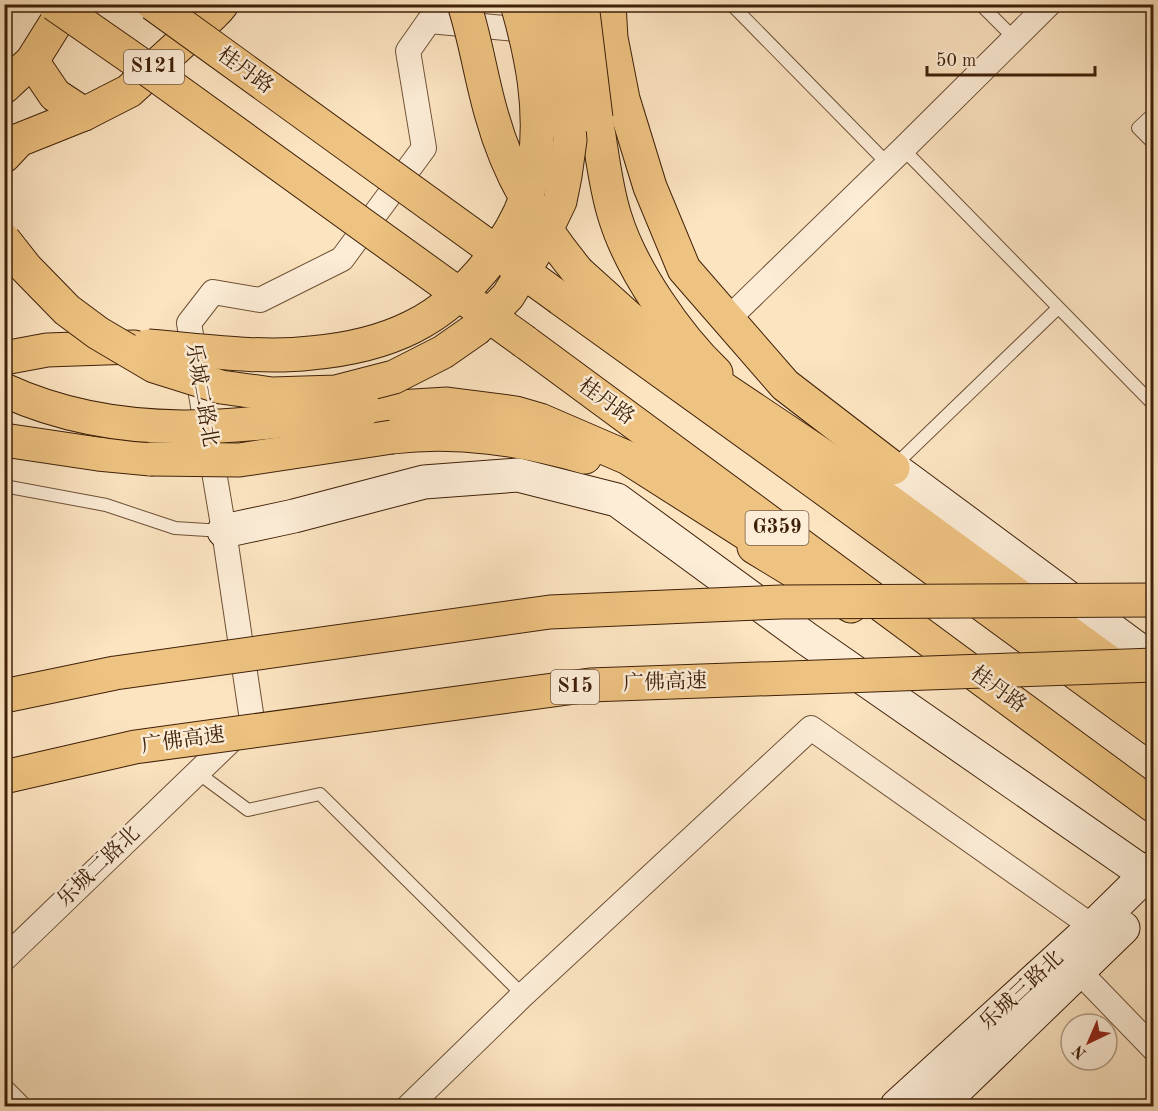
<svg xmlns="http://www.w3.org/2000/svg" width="1158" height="1111" font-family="'Old Standard TT','Noto Serif SC',serif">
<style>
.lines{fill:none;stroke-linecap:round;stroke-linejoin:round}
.lane-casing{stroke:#6e5136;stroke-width:14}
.street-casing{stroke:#6e5136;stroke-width:26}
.secondary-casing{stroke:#3e2008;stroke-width:35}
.primary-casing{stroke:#3e2008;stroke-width:35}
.highway-casing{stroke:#3e2008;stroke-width:35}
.lane{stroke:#fdedd7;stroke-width:12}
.street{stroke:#fdedd7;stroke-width:24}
.secondary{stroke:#fdedd7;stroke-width:33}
.primary{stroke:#eec280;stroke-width:33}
.highway{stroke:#eec280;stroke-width:33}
.highway-bridge-casing{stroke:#3e2008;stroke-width:35;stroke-linecap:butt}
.highway-bridge{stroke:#eec280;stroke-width:33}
.labels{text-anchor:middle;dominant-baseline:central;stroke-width:5;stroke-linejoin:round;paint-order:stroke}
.shield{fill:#fdedd7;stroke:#775e46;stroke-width:1.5}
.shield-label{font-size:20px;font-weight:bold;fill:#3e2008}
.street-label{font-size:21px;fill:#3e2008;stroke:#fdedd7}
</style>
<rect width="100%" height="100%" fill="#fce4c1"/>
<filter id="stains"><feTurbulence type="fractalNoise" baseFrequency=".00333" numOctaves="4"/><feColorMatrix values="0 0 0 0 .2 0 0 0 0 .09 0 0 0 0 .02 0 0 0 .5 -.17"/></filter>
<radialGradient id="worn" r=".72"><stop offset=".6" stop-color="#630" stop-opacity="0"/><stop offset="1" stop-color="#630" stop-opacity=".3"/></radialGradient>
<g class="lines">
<defs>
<g id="lane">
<polyline points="731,4 888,164"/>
<polyline points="980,4 1014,38"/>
<polyline points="1154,113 1138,128 1154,144"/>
<polyline points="903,149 1154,405"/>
<polyline points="893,467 1058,308"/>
<polyline points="4,486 106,505 175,528 223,531"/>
<polyline points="198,773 248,810 320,794 523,995"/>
</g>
<g id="street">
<polyline points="728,319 903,149 1049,4"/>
<polyline points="4,959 252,720 224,531 189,323 213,292 260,300 342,259 424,148 408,51 429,21 537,31"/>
<polyline points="1068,960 1154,1049"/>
<polyline points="4,1092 18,1106"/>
<polyline points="409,1106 523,995 811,728 1093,927"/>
</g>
<g id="secondary">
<polyline points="893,468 1154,661"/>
<polyline points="224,531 294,516 424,482 518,475 617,500 807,639 1154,880"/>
<polyline points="897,1106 1093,927 1154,867"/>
<polyline points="939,1106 1123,928"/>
</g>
<g id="primary">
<polyline points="32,61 55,95 84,114"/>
<polyline points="4,87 32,61 57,21 74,4"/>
<polyline points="4,156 19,140 84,114 129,91 213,14"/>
</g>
<g id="highway">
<polyline points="609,4 611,38 623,99 650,187 684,269 785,385 893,468"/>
<polyline points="217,10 222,4"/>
<path d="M596,118C602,151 605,186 615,217C631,269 677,336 716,373"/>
<polyline points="578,272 660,346"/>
<polyline points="561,299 822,487 1154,730"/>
<polyline points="525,342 1154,806"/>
<polyline points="4,358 47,350 134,347"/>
<polyline points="685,363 871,488 1154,695"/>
<polyline points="365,409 447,404 516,413 540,420 628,458 777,553"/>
<path d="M392,437C458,429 521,439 585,457"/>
<polyline points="4,440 98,454 151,459"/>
<polyline points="754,547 851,606"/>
</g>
</defs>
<use href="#lane" class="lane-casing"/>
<use href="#street" class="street-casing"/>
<use href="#secondary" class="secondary-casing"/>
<use href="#primary" class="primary-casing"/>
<use href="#highway" class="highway-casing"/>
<use href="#lane" class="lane"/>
<use href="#street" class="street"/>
<use href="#secondary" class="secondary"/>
<use href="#primary" class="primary"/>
<use href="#highway" class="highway"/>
<defs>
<g id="highway-bridge">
<polyline points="54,4 136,61 525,342"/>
<polyline points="153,4 561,299"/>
<path d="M464,4C476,41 481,79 492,116C509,177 538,223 578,272"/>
<polyline points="582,4 596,118"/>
<polyline points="4,240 26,268 67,310 98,333 154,366 221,387 272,394 336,392 394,377 443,352 476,329 508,296 537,249 560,201 565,176 570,140 563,61 550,4"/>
<path d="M148,346C200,350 260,359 311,353C345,350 382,342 412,327C470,299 527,226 535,161C542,107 532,56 517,4"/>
<path d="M4,390C121,444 243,428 365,409"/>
<polyline points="151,459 239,460 392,437"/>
<polyline points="4,696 115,673 550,612 781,602 1154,600"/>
<polyline points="4,777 135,747 590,685 1154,665"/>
</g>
</defs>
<use href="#highway-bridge" class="highway-bridge-casing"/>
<use href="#highway-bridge" class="highway-bridge"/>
</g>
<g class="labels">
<g class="shield">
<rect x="124" y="50" width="60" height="34" rx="4.5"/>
<rect x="745.5" y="511" width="63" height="34" rx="4.5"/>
<rect x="551" y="670" width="48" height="34" rx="4.5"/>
</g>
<g class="shield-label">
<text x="154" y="67">S121</text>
<text x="777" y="528">G359</text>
<text x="575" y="687">S15</text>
</g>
<g class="street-label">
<text transform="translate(245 71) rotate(36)">桂丹路</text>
<text transform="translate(201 395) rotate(80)">乐城二路北</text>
<text transform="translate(606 402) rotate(36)">桂丹路</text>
<text transform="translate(665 683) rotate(-2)">广佛高速</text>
<text transform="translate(998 690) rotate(36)">桂丹路</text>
<text transform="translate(183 741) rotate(-8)">广佛高速</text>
<text transform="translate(99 867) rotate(-44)">乐城二路北</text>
<text transform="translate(1022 991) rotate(-43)">乐城三路北</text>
</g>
</g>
<rect width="1158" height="1111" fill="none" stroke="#fce4c1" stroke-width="24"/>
<rect x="6" y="6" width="1146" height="1099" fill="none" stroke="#3e2008" stroke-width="3"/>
<rect x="12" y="12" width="1134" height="1087" fill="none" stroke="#3e2008" stroke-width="1.5"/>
<g transform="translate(1089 1042) rotate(224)"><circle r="28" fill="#fdedd7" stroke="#b19b84" stroke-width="1.5"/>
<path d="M0-4.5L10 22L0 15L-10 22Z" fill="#8f2418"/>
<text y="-9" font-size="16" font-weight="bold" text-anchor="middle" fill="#3e2008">N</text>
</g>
<path d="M927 66v9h168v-9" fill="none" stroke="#3e2008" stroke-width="3"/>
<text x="936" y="66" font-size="18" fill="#3e2008" stroke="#fdedd7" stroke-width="4.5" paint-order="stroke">50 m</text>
<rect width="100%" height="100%" filter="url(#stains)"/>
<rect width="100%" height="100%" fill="url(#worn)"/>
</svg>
